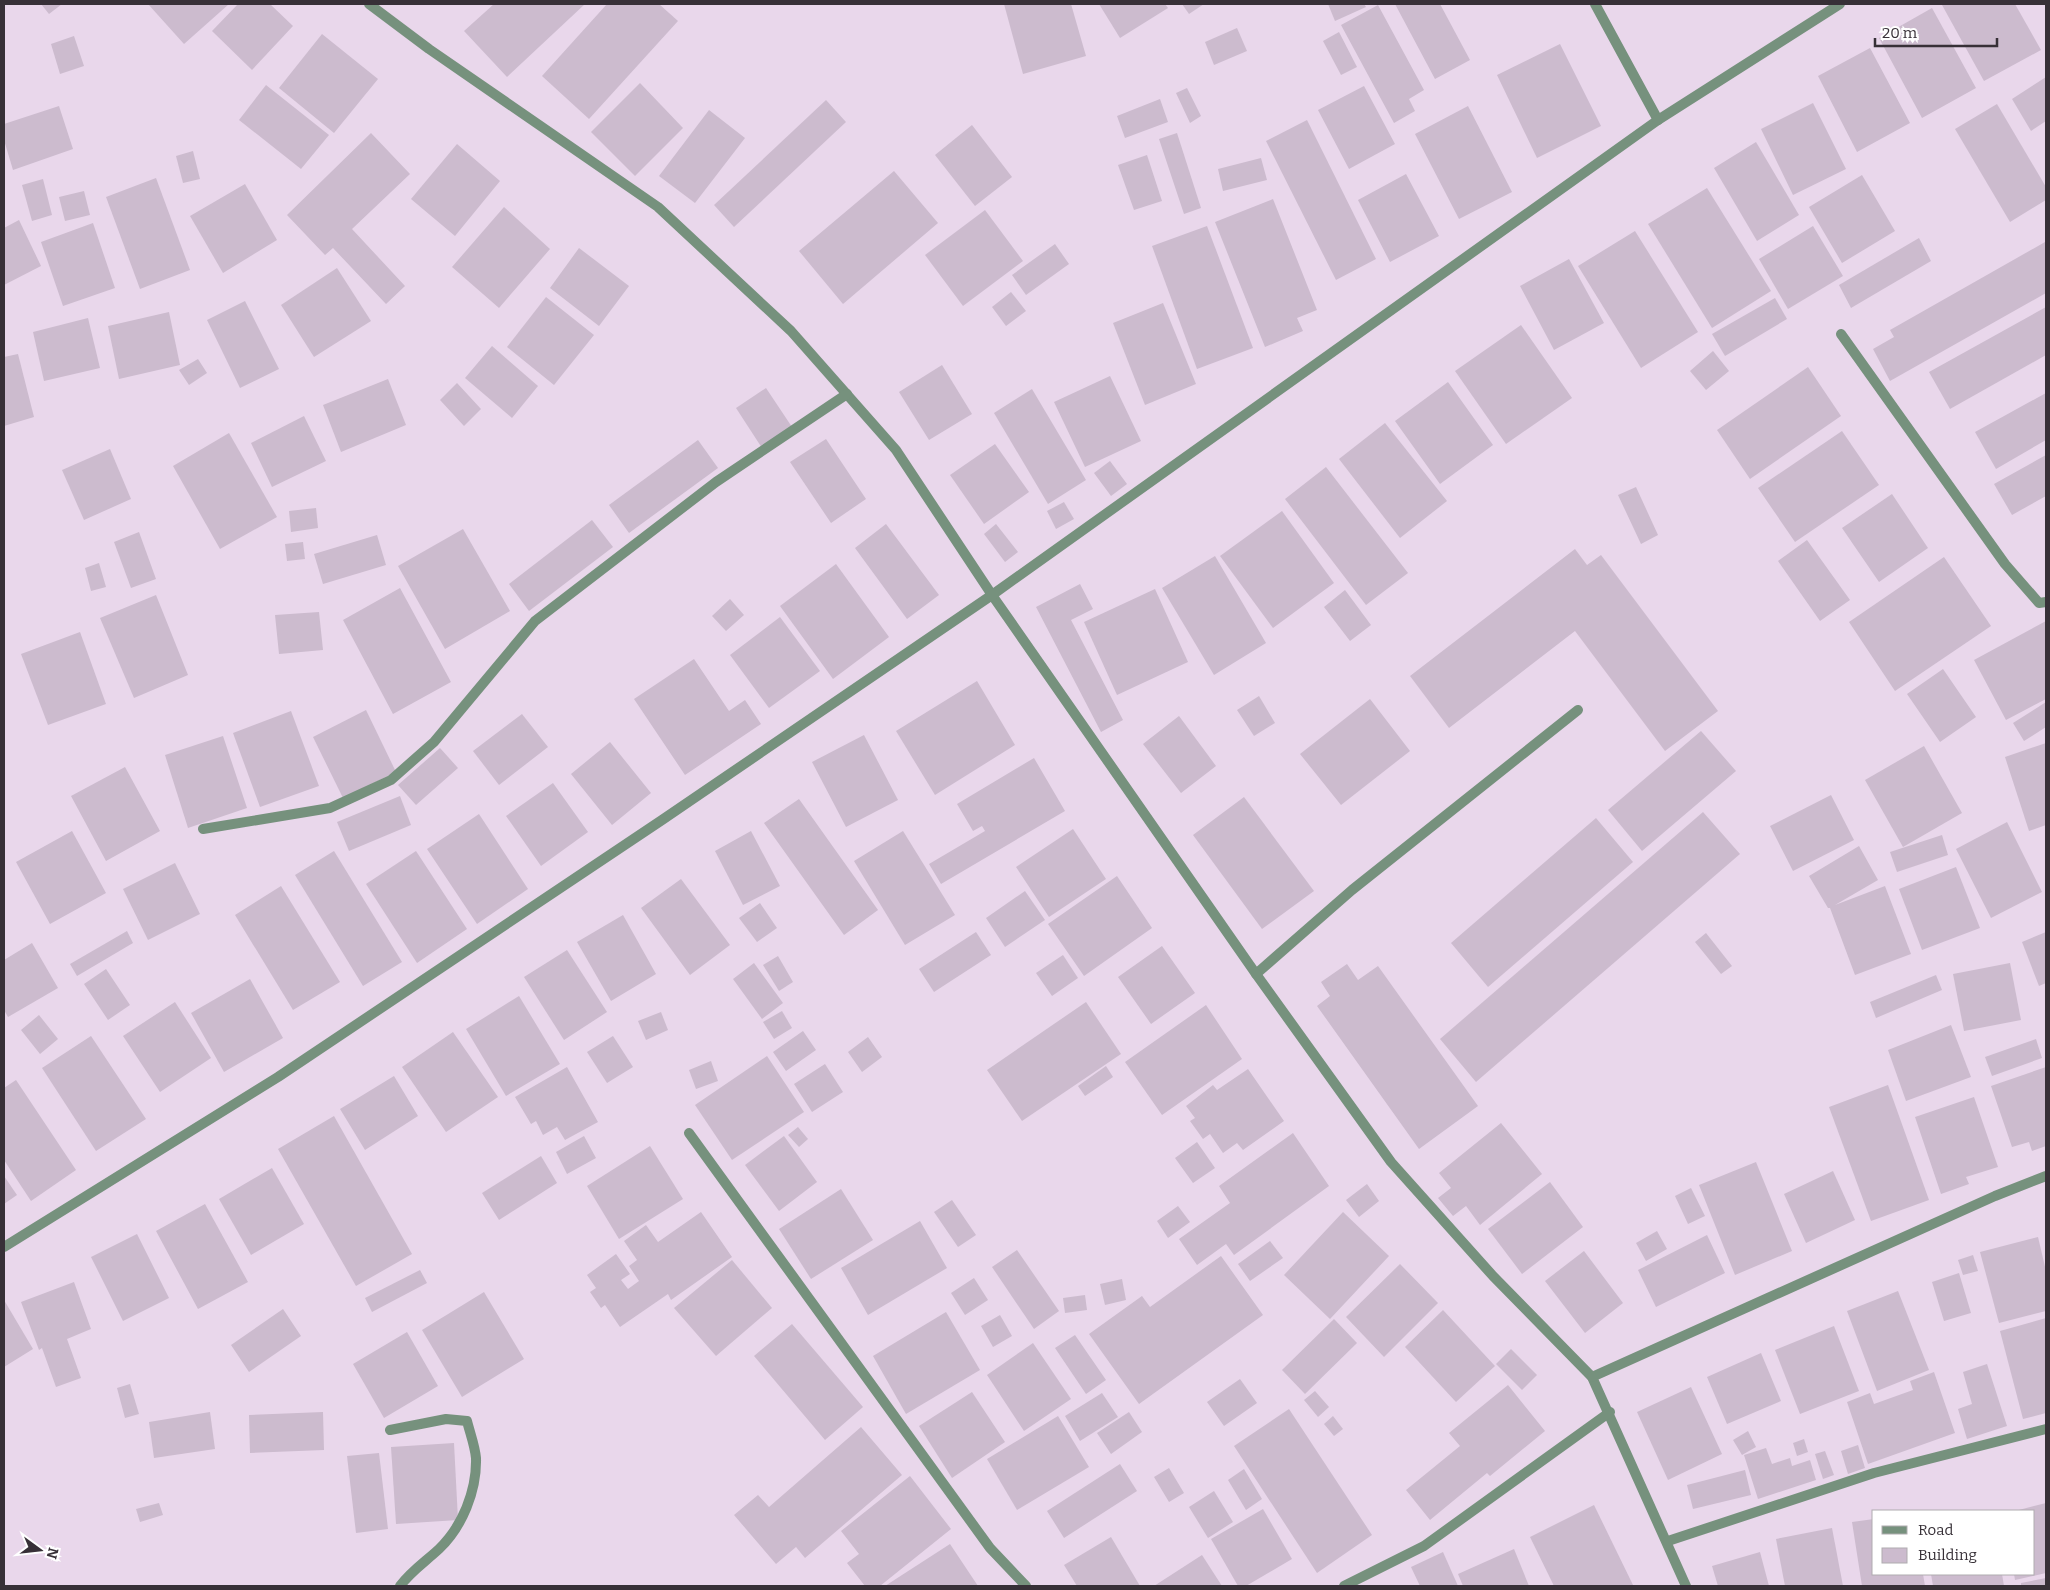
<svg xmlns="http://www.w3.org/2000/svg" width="2050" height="1590" font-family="Bitter,serif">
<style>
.building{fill:#ccbbce}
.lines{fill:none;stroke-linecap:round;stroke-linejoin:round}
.service{stroke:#76917d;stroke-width:10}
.minor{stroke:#76917d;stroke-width:10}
</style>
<rect width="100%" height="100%" fill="#e9d7eb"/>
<g class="building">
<polygon points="41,4 62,4 49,14"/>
<polygon points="148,4 229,4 184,44"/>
<polygon points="238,4 270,4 293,26 252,70 212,31"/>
<polygon points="494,4 585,4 507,77 464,31"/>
<polygon points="607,4 659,4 678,21 589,119 542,76"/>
<polygon points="1004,4 1071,4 1086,56 1023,74"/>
<polygon points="1099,4 1165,4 1168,8 1120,38"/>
<polygon points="1182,4 1204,4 1189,14"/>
<polygon points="1328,4 1364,4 1366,7 1335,21"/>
<polygon points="1395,4 1440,4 1470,60 1435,79"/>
<polygon points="1943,4 2015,4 2041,50 1984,81 1942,5"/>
<polygon points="1378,5 1424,90 1409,99 1415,111 1394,123 1341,25"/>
<polygon points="1932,8 1976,88 1922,118 1879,38"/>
<polygon points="1237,28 1247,51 1214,65 1205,42"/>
<polygon points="1339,32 1357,67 1341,75 1323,41"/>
<polygon points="322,34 378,79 334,133 279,88"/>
<polygon points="74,36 84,66 60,74 51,44"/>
<polygon points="1560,44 1601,126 1537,158 1497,75"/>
<polygon points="1870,48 1910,123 1857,152 1818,76"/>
<polygon points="2046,77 2046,121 2031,131 2012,99"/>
<polygon points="640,83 683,128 635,176 591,132"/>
<polygon points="266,85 329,135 301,169 239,120"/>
<polygon points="1364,86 1395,144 1349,169 1318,110"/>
<polygon points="1187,88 1201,116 1190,123 1176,93"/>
<polygon points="1160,99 1168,122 1125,138 1117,116"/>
<polygon points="826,100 846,122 734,227 714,205"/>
<polygon points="1813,103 1846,169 1793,195 1761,129"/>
<polygon points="1997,104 2046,187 2046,200 2010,222 1955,129"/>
<polygon points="59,106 73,149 13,170 4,140 4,124"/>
<polygon points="1468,106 1512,192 1459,219 1415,134"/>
<polygon points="709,110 745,138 695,203 659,176"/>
<polygon points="1307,120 1376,259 1336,280 1266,141"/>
<polygon points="972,125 1012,177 975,206 935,155"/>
<polygon points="371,133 410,174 352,229 405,286 386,304 333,248 325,255 287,215"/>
<polygon points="1177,133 1201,208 1184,214 1159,139"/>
<polygon points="1756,142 1799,215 1757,241 1714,168"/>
<polygon points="457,144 500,181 455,236 411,199"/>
<polygon points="193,151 200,179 183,183 176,156"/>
<polygon points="1147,155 1162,201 1134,210 1118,165"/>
<polygon points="1261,158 1267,180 1223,191 1218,169"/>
<polygon points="894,171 938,223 843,304 799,251"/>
<polygon points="1406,174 1439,236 1390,262 1358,200"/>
<polygon points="1862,175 1895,231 1842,263 1809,207"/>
<polygon points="156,178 190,270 140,289 106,197"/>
<polygon points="43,179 52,215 32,221 22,185"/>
<polygon points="245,184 277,240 223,273 190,216"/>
<polygon points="1707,188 1771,291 1712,328 1648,224"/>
<polygon points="84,191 90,215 65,221 59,197"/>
<polygon points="1273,199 1317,310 1297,318 1303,331 1265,347 1215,222"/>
<polygon points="504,207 550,249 499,308 452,267"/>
<polygon points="985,210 1023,261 963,306 925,255"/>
<polygon points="19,220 41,266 4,285 4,228"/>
<polygon points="93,223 115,288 63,306 41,242"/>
<polygon points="1207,226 1253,348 1197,369 1152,246"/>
<polygon points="1813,226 1843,276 1788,309 1759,259"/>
<polygon points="1635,231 1698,332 1641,368 1578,266"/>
<polygon points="1919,238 1931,261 1851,308 1839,285"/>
<polygon points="2045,242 2046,293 1890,381 1873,349 1894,337 1890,330"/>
<polygon points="1055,244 1069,264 1026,295 1012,275"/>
<polygon points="579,248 629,286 599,326 550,288"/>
<polygon points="1569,259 1604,323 1554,350 1520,286"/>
<polygon points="337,268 371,321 314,357 281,305"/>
<polygon points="1011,292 1026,311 1006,326 992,307"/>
<polygon points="546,297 594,335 554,385 507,347"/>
<polygon points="1775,298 1787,319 1725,356 1712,334"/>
<polygon points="245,301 279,369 240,388 207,320"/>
<polygon points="1163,303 1196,384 1145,405 1113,323"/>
<polygon points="2046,307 2046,355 1950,409 1929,372"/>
<polygon points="169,312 180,365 119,379 108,326"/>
<polygon points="88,318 100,368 44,381 33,332"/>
<polygon points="1521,325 1572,398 1506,444 1455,371"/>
<polygon points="492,346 538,386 512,418 465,378"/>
<polygon points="1713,351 1729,371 1706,390 1690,371"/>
<polygon points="18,354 34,417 4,426 4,357"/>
<polygon points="198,359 207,373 189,385 179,370"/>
<polygon points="942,365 972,414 929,440 899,392"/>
<polygon points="1808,367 1841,416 1750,479 1717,430"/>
<polygon points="1110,376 1141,441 1085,467 1054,402"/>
<polygon points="388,379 406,425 341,452 323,405"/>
<polygon points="1448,382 1493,445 1440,484 1395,421"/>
<polygon points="457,383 481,409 464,426 440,400"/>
<polygon points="766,388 792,427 762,448 736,408"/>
<polygon points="1032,389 1086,480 1048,504 994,413"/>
<polygon points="2046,393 2046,440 1996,469 1975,432"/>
<polygon points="304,416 326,461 272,487 251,443"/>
<polygon points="1385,423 1447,501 1400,538 1339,459"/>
<polygon points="1842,431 1879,485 1795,542 1758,488"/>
<polygon points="229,433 277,517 220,549 173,466"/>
<polygon points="826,439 866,499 831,523 790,462"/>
<polygon points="698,440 718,468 629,533 609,505"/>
<polygon points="995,444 1029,492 984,524 950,475"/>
<polygon points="110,449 131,499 84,520 62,470"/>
<polygon points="2046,455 2046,496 2012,515 1994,484"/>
<polygon points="1110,461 1127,484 1111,496 1094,473"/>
<polygon points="1326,467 1408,573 1366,605 1285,499"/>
<polygon points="1636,487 1658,535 1641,544 1618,495"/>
<polygon points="1892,494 1928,548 1879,582 1842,528"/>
<polygon points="1064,502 1074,519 1056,529 1047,511"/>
<polygon points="316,508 318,528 291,532 289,511"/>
<polygon points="1282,511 1334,583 1273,628 1220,556"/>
<polygon points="592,520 613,547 529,611 509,584"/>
<polygon points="886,524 939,595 907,619 855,548"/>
<polygon points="996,524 1018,552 1005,562 984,534"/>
<polygon points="463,529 510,611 445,649 398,566"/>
<polygon points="139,532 156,579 131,588 114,542"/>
<polygon points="377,535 386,565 323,584 314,554"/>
<polygon points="1807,540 1850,600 1820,621 1778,561"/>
<polygon points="303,542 305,559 287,561 285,544"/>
<polygon points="1575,549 1587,565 1601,555 1718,711 1665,751 1575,631 1449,728 1410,676"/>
<polygon points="1215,556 1266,643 1214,675 1162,588"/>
<polygon points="1944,557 1991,626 1895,691 1849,622"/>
<polygon points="99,563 106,587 91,591 85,568"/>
<polygon points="836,564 889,637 833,679 780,606"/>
<polygon points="1080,584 1093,609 1071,620 1123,720 1101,732 1036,607"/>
<polygon points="400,588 451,682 393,714 343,620"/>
<polygon points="1155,589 1188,662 1117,695 1084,622"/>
<polygon points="1345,590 1371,625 1350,641 1324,607"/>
<polygon points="156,595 188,675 134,698 100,618"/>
<polygon points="730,599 744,615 726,631 712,616"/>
<polygon points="319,612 323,650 279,654 275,615"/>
<polygon points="780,617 820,671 769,708 730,655"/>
<polygon points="2046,621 2046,699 2006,720 1974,660"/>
<polygon points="80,632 106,704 48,725 21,654"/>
<polygon points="694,659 729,711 745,700 761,724 685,775 634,699"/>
<polygon points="1943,669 1976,717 1940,742 1907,694"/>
<polygon points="977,681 1015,745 935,795 896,731"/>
<polygon points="1259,696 1275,723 1254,736 1237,710"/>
<polygon points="1370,699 1410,751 1341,805 1300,754"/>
<polygon points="2046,702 2046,727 2024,741 2013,723"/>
<polygon points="366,710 396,772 343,798 313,737"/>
<polygon points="291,711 319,786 260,807 233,733"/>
<polygon points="522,714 548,747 499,785 473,751"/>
<polygon points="1179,716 1216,766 1181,793 1143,744"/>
<polygon points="1701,731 1736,771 1642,851 1608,810"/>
<polygon points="864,735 898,800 846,827 812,762"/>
<polygon points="223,736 247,808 188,828 165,755"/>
<polygon points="610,742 651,793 612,825 571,774"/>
<polygon points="2046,743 2046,825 2029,831 2005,757"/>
<polygon points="1924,746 1962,813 1903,847 1865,780"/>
<polygon points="440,748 458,768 416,805 398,785"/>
<polygon points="1034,758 1065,811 941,884 929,864 985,831 982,826 973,831 957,804"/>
<polygon points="125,767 160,831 106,861 71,796"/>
<polygon points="553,783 588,832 541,866 506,816"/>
<polygon points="1831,795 1854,840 1793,871 1770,826"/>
<polygon points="400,796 411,825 349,851 337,822"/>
<polygon points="1244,797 1314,891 1262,929 1193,835"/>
<polygon points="799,799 878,910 844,935 764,823"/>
<polygon points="1703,812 1740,854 1476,1082 1440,1039"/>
<polygon points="479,814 528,889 477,924 427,849"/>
<polygon points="1596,818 1633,862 1488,987 1451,943"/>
<polygon points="2007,822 2042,892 1991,918 1956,849"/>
<polygon points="1073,829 1106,879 1049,917 1016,867"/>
<polygon points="72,831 106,893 50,924 16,862"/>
<polygon points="751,831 780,886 743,905 715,851"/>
<polygon points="903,831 955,915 905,945 854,861"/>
<polygon points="1942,835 1948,855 1897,872 1890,852"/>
<polygon points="1859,846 1878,880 1835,905 1885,886 1911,954 1855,975 1830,908 1828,908 1809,876"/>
<polygon points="334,851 402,962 363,986 295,875"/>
<polygon points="416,851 467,929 417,963 366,884"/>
<polygon points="175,863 200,914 148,940 123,889"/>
<polygon points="1956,867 1980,928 1922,950 1899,889"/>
<polygon points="1117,876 1152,928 1084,976 1048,924"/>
<polygon points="681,879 730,945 690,975 641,908"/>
<polygon points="281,886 340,982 293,1010 235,915"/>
<polygon points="1025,891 1045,920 1005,947 986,918"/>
<polygon points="760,903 777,928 757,942 739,918"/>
<polygon points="623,915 656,974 611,1001 577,942"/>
<polygon points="127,931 133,943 77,976 70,964"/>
<polygon points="976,932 991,955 934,992 919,969"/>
<polygon points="2046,932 2046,983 2039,986 2022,942"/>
<polygon points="1706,933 1732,966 1721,974 1695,942"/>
<polygon points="32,943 58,988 8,1017 4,1010 4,960"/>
<polygon points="1162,946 1195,993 1151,1024 1118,977"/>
<polygon points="567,950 607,1012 564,1040 524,977"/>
<polygon points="1063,955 1078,978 1052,996 1036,973"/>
<polygon points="778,956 793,982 779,991 763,965"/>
<polygon points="754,963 783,1003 762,1019 733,979"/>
<polygon points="2010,963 2021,1020 1964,1031 1953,974"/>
<polygon points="1347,964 1358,980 1378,966 1478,1106 1419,1149 1317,1006 1330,996 1321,982"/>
<polygon points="106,969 130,1005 108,1020 84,984"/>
<polygon points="1936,975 1942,990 1876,1018 1870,1002"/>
<polygon points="250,979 283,1038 224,1072 191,1013"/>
<polygon points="519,996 560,1064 506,1096 466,1029"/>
<polygon points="175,1002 211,1058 160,1092 123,1036"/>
<polygon points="1086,1002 1121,1054 1022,1121 987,1070"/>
<polygon points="1206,1005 1242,1059 1162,1115 1125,1062"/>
<polygon points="782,1011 792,1028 774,1039 763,1022"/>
<polygon points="661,1012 668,1030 646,1040 638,1021"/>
<polygon points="39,1015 58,1039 40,1054 21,1030"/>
<polygon points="1951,1025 1971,1077 1906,1101 1888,1050"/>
<polygon points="803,1031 816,1050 786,1071 773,1052"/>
<polygon points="453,1032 498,1097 446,1132 402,1067"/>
<polygon points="91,1036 146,1119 96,1151 42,1068"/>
<polygon points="613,1036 633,1067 607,1083 587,1052"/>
<polygon points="868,1037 882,1057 862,1072 848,1052"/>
<polygon points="2036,1039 2042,1058 1992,1076 1985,1057"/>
<polygon points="767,1056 804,1112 732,1160 695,1105"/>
<polygon points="711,1061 718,1081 696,1089 689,1070"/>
<polygon points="825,1064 843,1092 812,1112 794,1084"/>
<polygon points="1106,1066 1113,1077 1085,1096 1078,1086"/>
<polygon points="567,1067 598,1122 565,1140 557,1127 543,1135 536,1121 531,1124 515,1097"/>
<polygon points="2046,1067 2046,1146 2032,1151 2029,1142 2012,1147 1991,1086"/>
<polygon points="1248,1069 1284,1121 1243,1150 1237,1143 1223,1153 1210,1134 1203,1139 1190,1121 1195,1118 1186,1106 1213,1085 1217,1090"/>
<polygon points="394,1076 418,1116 365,1150 340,1109"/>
<polygon points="16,1080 76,1170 31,1201 4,1160 4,1088"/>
<polygon points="1888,1085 1929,1200 1871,1221 1829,1107"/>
<polygon points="1974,1097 1998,1167 1966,1177 1969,1184 1941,1194 1915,1117"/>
<polygon points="334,1116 412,1254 356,1286 278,1149"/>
<polygon points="1501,1123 1542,1174 1480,1225 1466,1206 1453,1216 1438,1198 1451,1188 1439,1173"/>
<polygon points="798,1127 808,1139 799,1147 788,1135"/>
<polygon points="1293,1133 1329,1186 1234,1255 1226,1244 1197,1265 1179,1239 1230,1203 1219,1186"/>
<polygon points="584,1136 596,1158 567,1174 556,1152"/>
<polygon points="784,1136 817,1182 779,1211 745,1165"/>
<polygon points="1197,1142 1215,1168 1193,1183 1175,1158"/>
<polygon points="650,1146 683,1199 619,1239 587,1186"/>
<polygon points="541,1156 557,1183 499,1220 482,1193"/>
<polygon points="1756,1162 1792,1251 1735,1275 1699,1185"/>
<polygon points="272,1168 304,1224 251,1255 219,1199"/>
<polygon points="1833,1171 1855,1220 1806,1243 1784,1194"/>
<polygon points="4,1176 17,1195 4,1204"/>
<polygon points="1550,1182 1583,1227 1522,1274 1488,1229"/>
<polygon points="1367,1184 1379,1201 1359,1217 1346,1200"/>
<polygon points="1691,1188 1705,1216 1688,1224 1675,1196"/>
<polygon points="841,1189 873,1240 811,1279 779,1229"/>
<polygon points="952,1200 976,1235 958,1247 934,1212"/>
<polygon points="205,1204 248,1282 198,1309 156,1231"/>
<polygon points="1178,1206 1190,1222 1168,1238 1157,1221"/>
<polygon points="701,1212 732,1257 671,1300 668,1294 620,1327 605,1305 601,1308 590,1292 596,1288 587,1275 616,1254 630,1274 621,1280 628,1289 639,1281 629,1266 637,1260 624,1241 646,1225 658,1242"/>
<polygon points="1343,1212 1389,1256 1330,1319 1284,1275"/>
<polygon points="920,1221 947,1268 868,1315 841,1268"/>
<polygon points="1657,1231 1667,1249 1646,1261 1636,1243"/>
<polygon points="137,1234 169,1298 123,1321 91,1257"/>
<polygon points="1707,1235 1725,1273 1656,1307 1638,1270"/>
<polygon points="2038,1237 2046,1271 2046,1311 1999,1323 1980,1252"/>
<polygon points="1270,1241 1283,1258 1250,1281 1238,1264"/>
<polygon points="1017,1250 1059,1311 1034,1329 992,1267"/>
<polygon points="1584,1251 1623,1303 1585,1333 1545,1281"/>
<polygon points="1973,1255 1978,1271 1963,1275 1958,1260"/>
<polygon points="1221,1256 1263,1315 1139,1404 1089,1334 1142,1296 1150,1307"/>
<polygon points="732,1260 772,1308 716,1356 674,1308"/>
<polygon points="1400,1264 1438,1303 1384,1357 1346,1317"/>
<polygon points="420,1270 427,1283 372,1312 365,1298"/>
<polygon points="1959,1273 1971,1313 1944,1321 1932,1282"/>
<polygon points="974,1278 988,1300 965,1315 951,1293"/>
<polygon points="1122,1279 1126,1300 1105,1305 1100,1284"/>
<polygon points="74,1282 91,1329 67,1339 81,1378 56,1387 42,1348 39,1350 21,1302"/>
<polygon points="1898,1291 1929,1370 1877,1391 1847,1311"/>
<polygon points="484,1292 524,1359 462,1397 422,1330"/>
<polygon points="1085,1295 1087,1310 1065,1313 1063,1298"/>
<polygon points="4,1300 33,1349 4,1367"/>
<polygon points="283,1309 301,1336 249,1372 231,1345"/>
<polygon points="1443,1310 1495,1366 1456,1402 1405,1347"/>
<polygon points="946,1312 980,1370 906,1414 873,1356"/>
<polygon points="1000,1315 1012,1336 993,1347 981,1326"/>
<polygon points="2046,1318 2046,1413 2023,1419 2000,1331"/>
<polygon points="1334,1319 1357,1343 1305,1394 1282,1370"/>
<polygon points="792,1324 863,1407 825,1440 754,1356"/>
<polygon points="1834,1326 1859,1391 1800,1414 1775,1350"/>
<polygon points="407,1332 438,1386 384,1418 353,1364"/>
<polygon points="1075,1335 1106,1380 1086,1394 1055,1348"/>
<polygon points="1033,1343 1071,1399 1024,1431 987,1375"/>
<polygon points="1511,1349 1537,1375 1522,1390 1496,1364"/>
<polygon points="1761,1353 1781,1401 1727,1424 1707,1377"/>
<polygon points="1987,1364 2007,1426 1967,1439 1958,1409 1972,1404 1963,1372"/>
<polygon points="1934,1372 1955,1433 1868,1464 1847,1402 1870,1393 1874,1404 1913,1390 1910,1381"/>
<polygon points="1240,1379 1257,1403 1224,1426 1207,1402"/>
<polygon points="130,1384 139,1414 125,1418 117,1388"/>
<polygon points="1508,1385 1545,1431 1490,1476 1487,1473 1430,1520 1406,1490 1460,1446 1449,1433"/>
<polygon points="1691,1387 1722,1454 1668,1480 1637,1412"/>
<polygon points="1315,1391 1329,1407 1318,1417 1304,1400"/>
<polygon points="972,1392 1005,1442 952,1478 919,1426"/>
<polygon points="1102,1393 1118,1417 1080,1441 1065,1416"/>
<polygon points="1289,1409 1372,1535 1317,1573 1234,1446"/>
<polygon points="210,1412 215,1449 154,1458 149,1422"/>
<polygon points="323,1412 324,1450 250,1453 249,1415"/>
<polygon points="1129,1412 1142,1432 1111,1454 1097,1433"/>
<polygon points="1058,1416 1089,1467 1017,1510 987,1459"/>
<polygon points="1333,1416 1343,1429 1334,1436 1324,1424"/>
<polygon points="861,1427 902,1475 805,1558 796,1547 776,1564 734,1515 758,1495 769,1507"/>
<polygon points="1748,1431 1756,1447 1742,1455 1733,1440"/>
<polygon points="1804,1439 1808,1452 1797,1456 1793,1443"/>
<polygon points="454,1443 458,1520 396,1524 391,1447"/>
<polygon points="1858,1445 1865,1468 1848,1474 1841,1451"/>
<polygon points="1766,1448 1772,1464 1790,1458 1792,1466 1810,1460 1816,1480 1758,1499 1744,1455"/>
<polygon points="1825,1451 1834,1475 1823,1479 1815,1454"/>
<polygon points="379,1453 388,1529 356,1533 347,1456"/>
<polygon points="1120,1464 1137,1491 1064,1538 1047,1511"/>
<polygon points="1169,1468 1184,1493 1169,1502 1154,1477"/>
<polygon points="1244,1469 1262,1499 1246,1510 1228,1480"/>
<polygon points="1745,1470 1751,1495 1693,1509 1687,1485"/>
<polygon points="910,1476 951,1529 880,1586 865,1586 847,1563 859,1554 841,1531"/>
<polygon points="1214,1491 1233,1522 1208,1538 1189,1507"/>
<polygon points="159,1503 163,1515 140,1522 136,1509"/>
<polygon points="2046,1503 2046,1573 2015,1580 2014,1574 2034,1574 2034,1511 2015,1511"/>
<polygon points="1594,1505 1633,1585 1554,1586 1530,1537"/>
<polygon points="1263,1509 1292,1559 1246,1586 1238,1586 1211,1539"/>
<polygon points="1874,1519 1874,1574 1923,1574 1925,1586 1862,1586 1852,1522"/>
<polygon points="1832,1528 1843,1586 1785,1586 1776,1539"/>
<polygon points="1111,1537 1140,1586 1077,1586 1064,1565"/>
<polygon points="950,1544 978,1586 885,1586"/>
<polygon points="1514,1549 1529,1586 1463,1586 1458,1574"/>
<polygon points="1443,1552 1458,1586 1420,1586 1411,1567"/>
<polygon points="1760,1552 1769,1586 1718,1586 1712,1566"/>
<polygon points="1202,1555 1222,1586 1154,1586"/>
<polygon points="1931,1574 2002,1574 2004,1586 1933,1586"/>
<polygon points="2046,1578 2046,1586 2021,1586 2021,1583"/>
</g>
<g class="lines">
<polyline class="service" points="1256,974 1352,890 1578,710"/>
<g class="minor">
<polyline points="369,4 429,49 658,207 791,331 896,450 992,595 1256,974 1391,1162 1493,1276 1592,1377 1686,1586"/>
<polyline points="1595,4 1658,120"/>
<polyline points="1841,334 2005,564 2039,603 2046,602"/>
<polyline points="203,829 330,808 391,780 434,742 535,621 716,482 847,394"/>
<polyline points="689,1133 990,1548 1026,1586"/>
<polyline points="4,1247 278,1077 662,820 992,595 1658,120 1840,4"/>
<polyline points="1592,1377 1995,1196 2046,1176"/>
<path d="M390,1430L446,1419L467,1421C470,1433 475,1446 476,1458C477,1491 462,1527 439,1549C425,1562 411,1571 400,1586"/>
<polyline points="1668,1541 1874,1473 2046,1429"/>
<polyline points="1344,1586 1424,1546 1610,1412"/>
</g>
</g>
<rect width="2050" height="1590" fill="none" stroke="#373037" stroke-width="10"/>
<rect x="1872" y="1510" width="162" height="65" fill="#ffffff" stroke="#afacaf"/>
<rect x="1882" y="1526" width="25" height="8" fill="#76917d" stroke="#afacaf"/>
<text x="1918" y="1535" font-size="15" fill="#373037">Road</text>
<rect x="1882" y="1548" width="25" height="15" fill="#ccbbce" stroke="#afacaf"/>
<text x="1918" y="1560" font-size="15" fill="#373037">Building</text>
<g transform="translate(40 1550) rotate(105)" stroke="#ffffff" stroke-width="4" paint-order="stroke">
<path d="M0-4L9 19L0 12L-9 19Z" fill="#373037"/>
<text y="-8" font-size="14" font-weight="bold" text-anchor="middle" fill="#373037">N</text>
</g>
<path d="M1875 38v8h122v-8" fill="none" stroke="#373037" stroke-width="2.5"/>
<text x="1882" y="38" font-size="15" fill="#373037" stroke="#ffffff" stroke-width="4" paint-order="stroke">20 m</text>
</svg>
